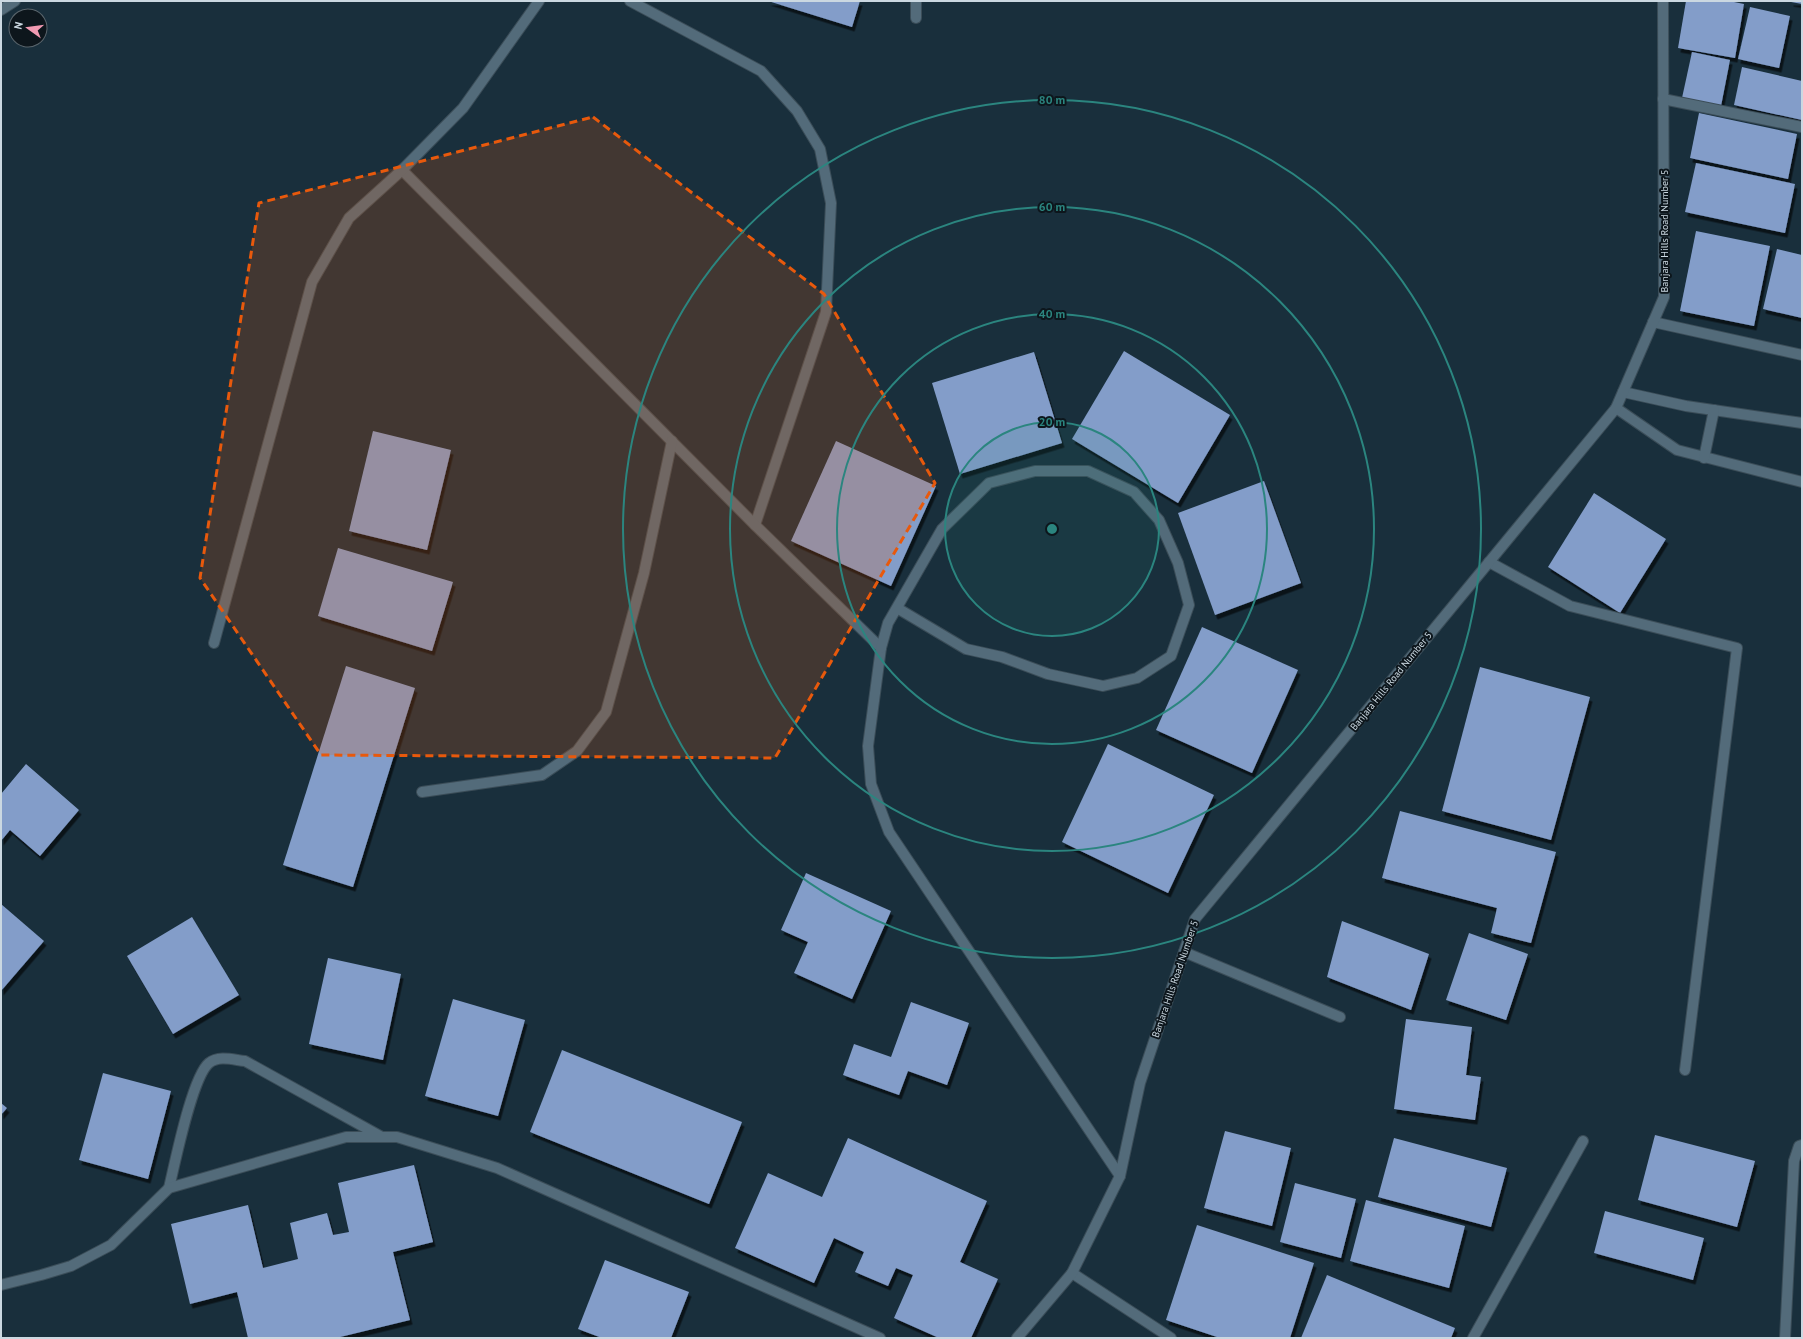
<svg xmlns="http://www.w3.org/2000/svg" width="1803" height="1339" font-family="'PT Sans',sans-serif">
<style>
.building{fill:#839dc9;filter:url(#shadow)}
.lines{fill:none;stroke-linecap:round;stroke-linejoin:round}
.service-casing{stroke:#3b4d58;stroke-width:12}
.minor-casing{stroke:#3b4d58;stroke-width:12}
.tertiary-casing{stroke:#3b4d58;stroke-width:12}
.service{stroke:#536b7a;stroke-width:10}
.minor{stroke:#536b7a;stroke-width:10}
.tertiary{stroke:#536b7a;stroke-width:10}
.marked{fill:#e8590c;fill-opacity:0.2;stroke:#e8590c;stroke-width:3;stroke-dasharray:8 5;stroke-linejoin:round}
.ring{fill:none;stroke:#2b857f;stroke-width:2}
.labels{text-anchor:middle;dominant-baseline:central;stroke-width:4;stroke-linejoin:round;paint-order:stroke}
.street-label{font-size:10px;fill:#cbd8e1;stroke:#0d161c}
.centre{fill:#2b857f;stroke:#0d161c;stroke-width:2}
.ring-label{font-size:12px;text-anchor:middle;font-weight:bold;fill:#2b857f;stroke:#0d161c;stroke-width:4;stroke-linejoin:round;paint-order:stroke}
</style>
<defs>
<filter id="shadow"><feDropShadow dx="2.5" dy="4.5" stdDeviation="0" flood-color="#0009"/></filter>
</defs>
<rect width="100%" height="100%" fill="#192f3c"/>
<g class="building">
<polygon points="768,1 860,1 852,27"/>
<polygon points="1686,1 1729,1 1744,4 1735,58 1678,48"/>
<polygon points="1791,1 1802,1 1802,4 1791,2"/>
<polygon points="1750,7 1790,16 1779,68 1738,59"/>
<polygon points="1692,52 1730,60 1721,106 1682,98"/>
<polygon points="1742,67 1802,81 1802,120 1734,105"/>
<polygon points="1699,113 1797,134 1788,179 1690,158"/>
<polygon points="1696,163 1795,184 1785,233 1685,212"/>
<polygon points="1696,231 1770,246 1754,326 1680,311"/>
<polygon points="1777,249 1802,255 1802,318 1763,309"/>
<polygon points="1124,351 1230,415 1178,503 1072,439"/>
<polygon points="1034,352 1062,443 960,474 932,383"/>
<polygon points="373,431 451,450 427,550 349,531"/>
<polygon points="836,441 936,486 891,586 791,541"/>
<polygon points="1264,481 1301,583 1215,615 1178,513"/>
<polygon points="1594,493 1666,539 1620,613 1548,567"/>
<polygon points="338,548 453,582 432,651 318,616"/>
<polygon points="1202,627 1298,670 1252,773 1156,730"/>
<polygon points="346,666 415,688 353,887 283,865"/>
<polygon points="1480,667 1590,697 1551,840 1442,811"/>
<polygon points="1108,744 1214,795 1168,893 1062,842"/>
<polygon points="26,764 79,810 40,856 10,830 1,841 1,794"/>
<polygon points="1400,811 1556,852 1531,943 1491,933 1497,908 1382,878"/>
<polygon points="806,873 891,911 852,999 794,973 808,942 781,930"/>
<polygon points="1,904 44,941 1,991"/>
<polygon points="192,917 239,995 173,1034 127,956"/>
<polygon points="1342,921 1429,954 1411,1010 1327,977"/>
<polygon points="1469,933 1528,954 1506,1020 1446,1000"/>
<polygon points="328,958 401,974 383,1060 309,1044"/>
<polygon points="453,999 525,1020 498,1116 425,1096"/>
<polygon points="911,1002 969,1023 947,1085 908,1071 899,1095 843,1075 854,1044 891,1057"/>
<polygon points="1406,1019 1472,1027 1466,1075 1481,1077 1475,1120 1394,1109"/>
<polygon points="562,1050 742,1122 709,1204 530,1132"/>
<polygon points="103,1073 171,1091 148,1179 79,1160"/>
<polygon points="1,1103 7,1108 1,1115"/>
<polygon points="1225,1131 1291,1148 1272,1226 1204,1208"/>
<polygon points="1655,1135 1755,1161 1737,1227 1638,1200"/>
<polygon points="848,1138 987,1201 960,1262 998,1279 971,1338 939,1338 894,1318 913,1275 896,1268 888,1286 855,1272 864,1252 834,1238 814,1283 735,1248 768,1173 822,1197"/>
<polygon points="1394,1138 1507,1168 1491,1227 1378,1197"/>
<polygon points="414,1165 433,1242 393,1252 410,1320 336,1338 248,1338 237,1292 190,1304 171,1224 248,1205 263,1268 298,1259 290,1223 327,1213 333,1235 349,1232 338,1183"/>
<polygon points="1295,1183 1356,1199 1341,1258 1280,1242"/>
<polygon points="1366,1200 1465,1226 1449,1288 1350,1261"/>
<polygon points="1605,1211 1704,1238 1693,1280 1594,1253"/>
<polygon points="1197,1225 1314,1263 1290,1338 1220,1338 1166,1320"/>
<polygon points="605,1260 689,1292 671,1338 602,1338 578,1329"/>
<polygon points="1327,1275 1455,1328 1451,1338 1301,1338"/>
</g>
<g class="lines">
<defs>
<g id="service">
<polyline points="630,1 761,71 797,111 820,149 831,203 826,312 755,525"/>
<polyline points="1,10 15,1"/>
<polyline points="402,170 755,525 881,648 868,746 871,784 889,832 1120,1176"/>
<polyline points="1623,392 1686,406 1802,423"/>
<polyline points="1616,408 1677,450 1802,482"/>
<polyline points="1704,458 1714,410"/>
<polyline points="1489,562 1570,606 1737,648 1685,1070"/>
<polyline points="214,643 312,282 349,218 402,170 463,108 539,1"/>
<polyline points="881,648 888,623 942,529 989,483 1035,471 1088,471 1134,492 1159,520 1178,563 1189,605 1171,656 1137,678 1103,686 1048,674 1002,657 966,649 897,608"/>
<polyline points="422,792 542,775 577,751 606,712 644,573 672,441"/>
</g>
<g id="minor">
<polyline points="916,18 916,1"/>
<polyline points="1663,99 1802,127"/>
<polyline points="1653,322 1802,355"/>
<polyline points="1184,952 1340,1017"/>
<path d="M169,1188C175,1163 192,1077 209,1063C219,1055 234,1060 245,1061L382,1137"/>
<polyline points="1072,1273 1171,1338"/>
<polyline points="1,1285 41,1275 71,1266 111,1245 169,1188 346,1137 397,1137 497,1168 880,1338"/>
<polyline points="1473,1338 1583,1141"/>
<polyline points="1785,1338 1794,1161 1799,1146 1802,1145"/>
</g>
<polyline id="tertiary" points="1017,1338 1072,1273 1120,1176 1140,1083 1195,919 1616,408 1664,297 1663,1"/>
</defs>
<use href="#service" class="service-casing"/>
<use href="#minor" class="minor-casing"/>
<use href="#tertiary" class="tertiary-casing"/>
<use href="#service" class="service"/>
<use href="#minor" class="minor"/>
<use href="#tertiary" class="tertiary"/>
</g>
<path class="marked" d="M593,117L824,294L935,483L775,758L321,755L200,578L259,203Z"/>
<circle cx="1052" cy="529" r="107" fill="#2b857f" fill-opacity=".12"/>
<g class="ring">
<circle cx="1052" cy="529" r="107"/>
<circle cx="1052" cy="529" r="215"/>
<circle cx="1052" cy="529" r="322"/>
<circle cx="1052" cy="529" r="429"/>
</g>
<g class="labels">
<g class="street-label">
<text transform="translate(1664 231) rotate(-90)">Banjara Hills Road Number 5</text>
<text transform="translate(1391 681) rotate(-51)">Banjara Hills Road Number 5</text>
<text transform="translate(1175 979) rotate(-71)">Banjara Hills Road Number 5</text>
</g>
</g>
<circle cx="1052" cy="529" r="6" class="centre"/>
<g class="ring-label">
<text x="1052" y="104">80 m</text>
<text x="1052" y="211">60 m</text>
<text x="1052" y="318">40 m</text>
<text x="1052" y="426">20 m</text>
</g>
<rect width="1803" height="1339" fill="none" stroke="#cbd8e1" stroke-width="4"/>
<g transform="translate(28 28) rotate(284)"><circle r="19" fill="#0d161c" stroke="#59646b"/>
<path d="M0-3L7 15L0 10L-7 15Z" fill="#f19ab2"/>
<text y="-6" font-size="11" font-weight="bold" text-anchor="middle" fill="#cbd8e1">N</text>
</g>
</svg>
